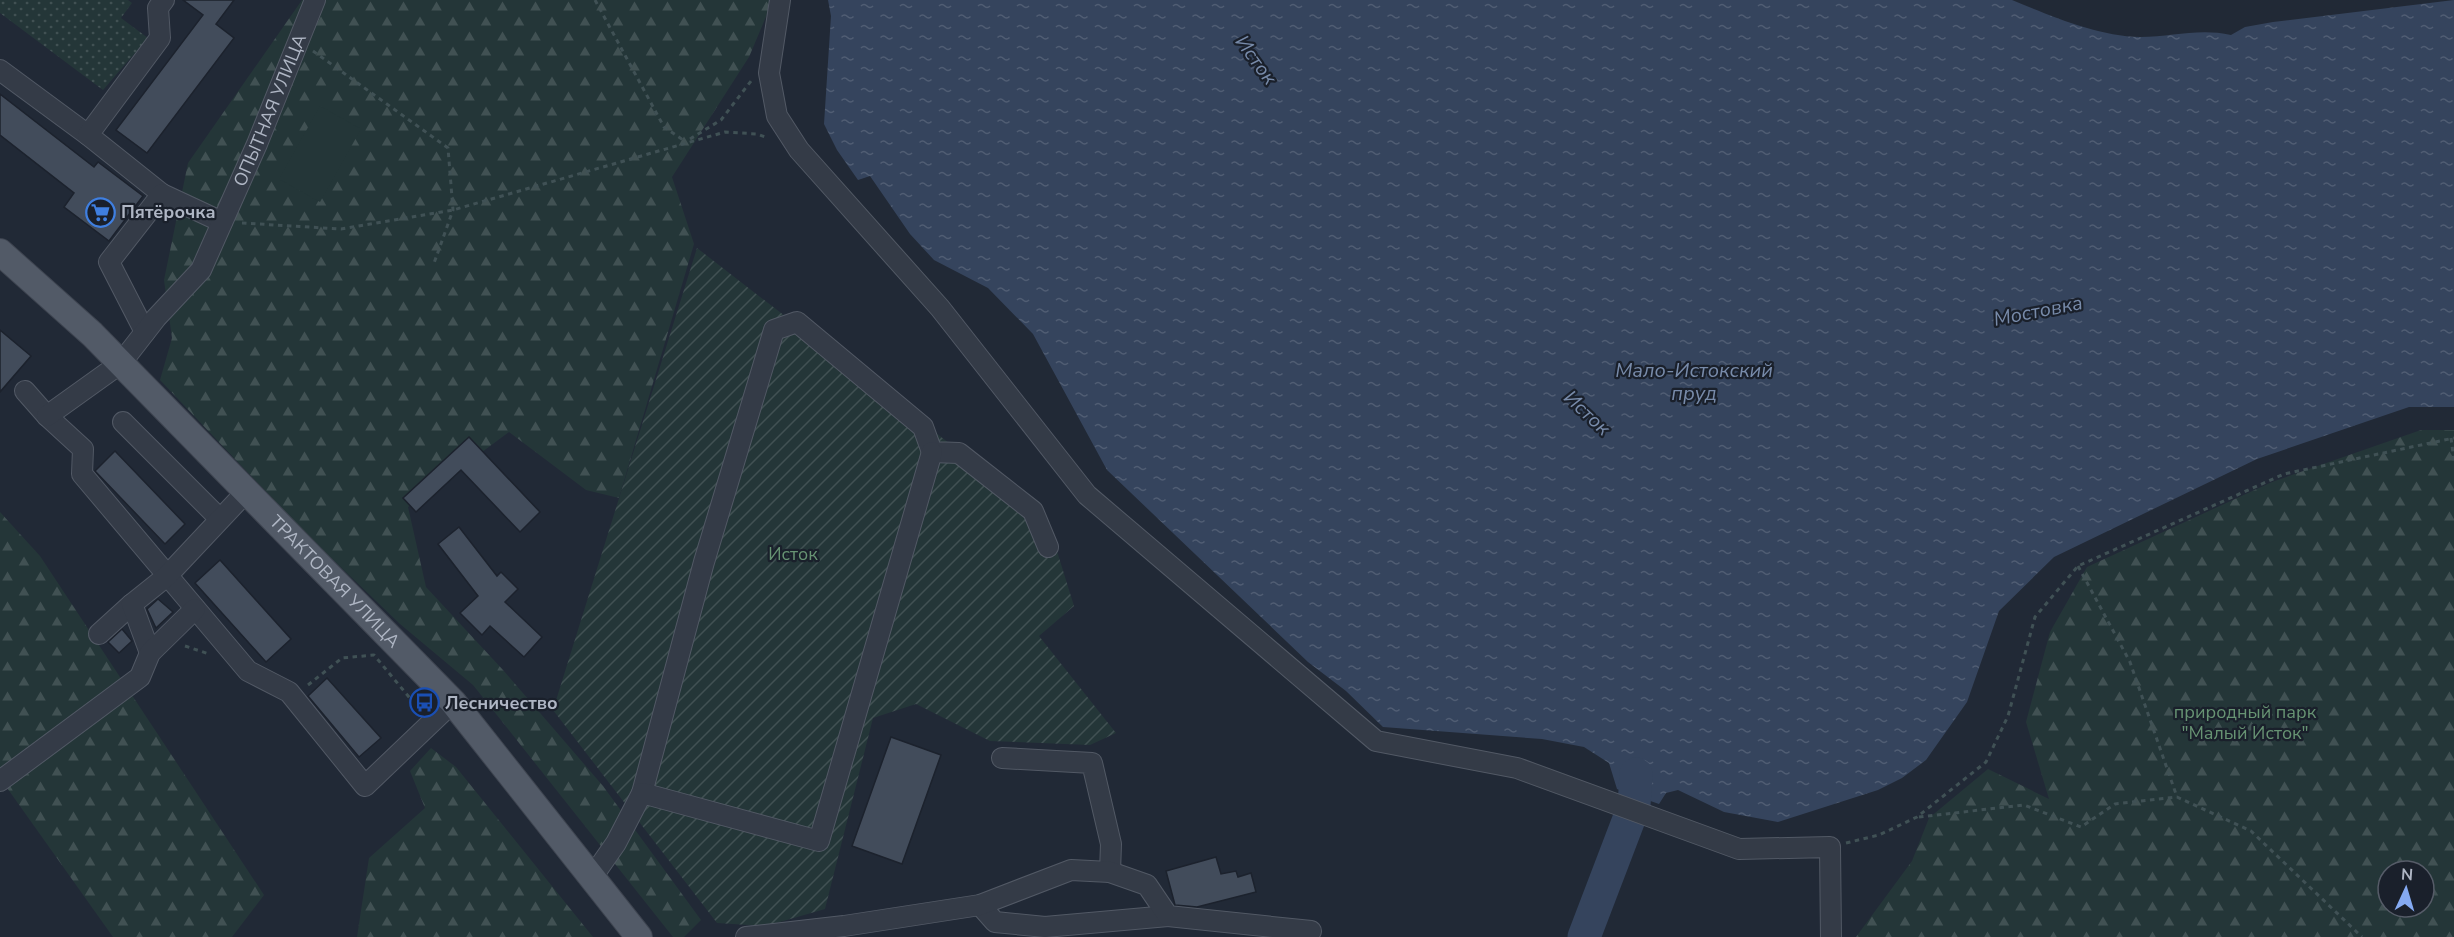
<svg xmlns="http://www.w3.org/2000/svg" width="2454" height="937" font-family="'Nunito Sans',sans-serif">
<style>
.forest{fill:url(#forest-firs);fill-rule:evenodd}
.park{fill:url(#park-dots)}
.garden{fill:url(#garden-furrows)}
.pitch{fill:#243638}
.water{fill:url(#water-ripples)}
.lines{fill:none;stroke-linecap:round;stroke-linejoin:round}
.river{stroke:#35445d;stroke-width:33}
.building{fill:#424c5b;stroke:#1c222d;stroke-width:1.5}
.minor-casing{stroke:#525965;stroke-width:22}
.major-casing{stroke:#3e4450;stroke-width:28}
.path{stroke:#405155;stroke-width:3;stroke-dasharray:4.5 4.5;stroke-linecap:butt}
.minor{stroke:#343b47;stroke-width:20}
.major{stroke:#525a67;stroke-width:26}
.labels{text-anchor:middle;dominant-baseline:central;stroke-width:4.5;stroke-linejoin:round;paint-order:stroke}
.street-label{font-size:18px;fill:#afb6c4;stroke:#1a202b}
.poi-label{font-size:18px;font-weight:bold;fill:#afb6c4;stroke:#1a202b;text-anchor:start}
.park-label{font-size:18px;fill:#679373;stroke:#1a202b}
.water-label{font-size:20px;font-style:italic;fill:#788baa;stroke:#1a202b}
</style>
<defs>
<pattern id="forest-firs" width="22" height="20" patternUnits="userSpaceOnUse" patternTransform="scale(1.5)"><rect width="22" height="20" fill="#243638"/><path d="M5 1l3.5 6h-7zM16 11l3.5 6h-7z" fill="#415153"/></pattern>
<pattern id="park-dots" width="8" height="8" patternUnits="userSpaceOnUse" patternTransform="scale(1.5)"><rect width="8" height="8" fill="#243638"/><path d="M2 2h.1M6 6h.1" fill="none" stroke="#415153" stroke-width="1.8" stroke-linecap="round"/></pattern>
<pattern id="garden-furrows" width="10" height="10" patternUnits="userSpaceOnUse" patternTransform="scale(1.5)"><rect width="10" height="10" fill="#243638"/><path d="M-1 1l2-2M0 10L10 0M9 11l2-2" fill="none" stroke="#415153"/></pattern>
<pattern id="water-ripples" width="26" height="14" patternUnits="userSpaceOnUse" patternTransform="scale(1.5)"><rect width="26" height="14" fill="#35445d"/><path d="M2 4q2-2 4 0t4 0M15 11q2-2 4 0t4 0" fill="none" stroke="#505d73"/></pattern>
</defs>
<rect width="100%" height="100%" fill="#212936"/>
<g class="forest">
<polygon points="302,0 773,0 749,57 672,177 694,244 619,498 586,490 509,432 408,507 426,587 503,670 603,786 701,920 684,937 673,937 473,685 400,624 304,532 160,380 172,338 164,280 188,163"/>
<path d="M2421,430H2454V937H1856L1912,861L1929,818L1988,769L2049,799L2026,722L2050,632L2087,567L2272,482ZM2388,871H2424V907H2388Z"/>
<polygon points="0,512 40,556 264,895 232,937 113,937 0,778"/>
<polygon points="431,748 456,767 593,937 357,937 369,858 425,808 410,771"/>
</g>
<polygon class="park" points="0,0 128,0 132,3 121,18 148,38 103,90 0,13"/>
<polygon class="garden" points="697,248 1047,519 1074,606 1039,636 1116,733 1090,745 990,741 916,704 873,718 825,909 766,926 717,923 553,710"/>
<polygon class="pitch" points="320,106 361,129 320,202 279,179"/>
<path class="water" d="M828,0H2012C2051,16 2097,36 2140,37C2173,37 2198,28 2231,35L2245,27L2273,22L2454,0V407H2409L2257,459L2054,557L1999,611L1967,702L1926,760L1902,778L1878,790L1778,822L1724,812L1678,790L1666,793L1659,804L1642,798L1639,808L1628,804L1631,794L1617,789L1609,763L1584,747L1542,739L1383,727L1346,691L1308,662L1107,470L1033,334L988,288L934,260L910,234L870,176L858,180L837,150L824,124L831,16Z"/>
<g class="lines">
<polyline class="river" points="1584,937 1634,806 1636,774"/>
</g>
<g class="building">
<polygon points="183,0 234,0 216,24 234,38 147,153 116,130 203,15"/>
<polygon points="0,94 94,167 98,162 143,196 109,241 64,207 74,193 0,135"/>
<polygon points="0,330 31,356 0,392"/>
<polygon points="469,437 540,512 520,532 461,470 416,512 403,498"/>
<polygon points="115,451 185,524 165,544 95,471"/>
<polygon points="459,527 497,576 501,572 518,589 505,602 542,637 524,657 490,626 482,635 460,613 478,596 438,544"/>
<polygon points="220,560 291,639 266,662 195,583"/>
<polygon points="158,599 173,612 156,628 147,609"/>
<polygon points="122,629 132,641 119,653 108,642"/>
<polygon points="327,678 381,738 359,757 308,696"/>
<polygon points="891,737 941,755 902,864 852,846"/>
<polygon points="1216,857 1221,874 1236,871 1238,877 1251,873 1256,892 1197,907 1175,905 1166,871"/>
</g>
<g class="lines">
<defs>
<g id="minor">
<polyline points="780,0 769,73 777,116 799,150 940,308 1087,495 1376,741 1517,768 1739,849 1830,847 1831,937"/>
<polyline points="0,70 88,135"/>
<polyline points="162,194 88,135 160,38 158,8 164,0"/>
<polyline points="145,332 109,262 162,194 222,222"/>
<polyline points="25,391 47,416 83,449 82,474 248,671 289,692 365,786 453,702"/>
<path id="s1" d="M47,416L121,363L156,318L201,270L257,144L315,0"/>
<polyline points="123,422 219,518"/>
<polyline points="99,634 132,604"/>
<polyline points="150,653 132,604 167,576 246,492"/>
<polyline points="1002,758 1092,763 1111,844 1110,872"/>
<polyline points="0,781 140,677 150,653 195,609"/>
<polyline points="642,793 704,562 774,330 797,322 923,427 932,452 959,453 1033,511 1048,547"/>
<polyline points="593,876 616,843 642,793 819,841 932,452"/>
<polyline points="980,905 995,922 1045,927 1168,916"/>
<polyline points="746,937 844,926 980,905 1071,870 1110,872 1147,885 1168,916 1311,931"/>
</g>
<g id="major">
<path id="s2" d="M0,252L92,334L453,702L639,937"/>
</g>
</defs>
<use href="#minor" class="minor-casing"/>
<use href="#major" class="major-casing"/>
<g class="path">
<polyline points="595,0 664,127 686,142"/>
<polyline points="313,51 448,148 453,210 433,266"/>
<polyline points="690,139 721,120 751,81"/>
<polyline points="242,223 341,229 453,210 725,132 757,134 768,138"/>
<polyline points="2451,438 2454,461"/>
<polyline points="2078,566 2130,662 2177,797"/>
<polyline points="185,646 209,654"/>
<polyline points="308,685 342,658 374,655 419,709"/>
<polyline points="1919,817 2024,805 2081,827 2115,804 2177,797 2251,831 2362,937"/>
<polyline points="1846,843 1879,835 1917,817 1986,762 2008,716 2035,617 2078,566 2284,474 2454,438"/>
</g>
<use href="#minor" class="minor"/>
<use href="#major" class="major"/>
</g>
<defs>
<symbol id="supermarket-ring" viewBox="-11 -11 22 22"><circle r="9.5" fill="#1a202b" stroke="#3f7fe0" stroke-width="1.5"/><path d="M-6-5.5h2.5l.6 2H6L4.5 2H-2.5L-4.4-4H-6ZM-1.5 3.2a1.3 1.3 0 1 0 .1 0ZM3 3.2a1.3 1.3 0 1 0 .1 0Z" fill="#3f7fe0"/></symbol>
<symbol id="bus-ring" viewBox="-11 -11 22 22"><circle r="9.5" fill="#1a202b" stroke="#1a4fb4" stroke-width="1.5"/><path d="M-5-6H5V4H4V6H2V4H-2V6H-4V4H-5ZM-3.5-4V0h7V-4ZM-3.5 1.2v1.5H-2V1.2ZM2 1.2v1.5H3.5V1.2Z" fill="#1a4fb4"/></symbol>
</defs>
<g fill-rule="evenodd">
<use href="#supermarket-ring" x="84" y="196" width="33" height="33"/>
<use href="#bus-ring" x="408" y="686" width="33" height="33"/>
</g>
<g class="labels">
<g class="street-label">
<text stroke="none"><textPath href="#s1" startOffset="388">ОПЫТНАЯ УЛИЦА</textPath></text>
<text stroke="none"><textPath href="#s2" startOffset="470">ТРАКТОВАЯ УЛИЦА</textPath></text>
</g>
<g class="poi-label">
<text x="121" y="212">Пятёрочка</text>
<text x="445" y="703">Лесничество</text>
</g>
<g class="park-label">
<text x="793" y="554">Исток</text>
<text x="2245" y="712">природный парк<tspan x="2245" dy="21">"Малый Исток"</tspan></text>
</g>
<g class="water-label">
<text transform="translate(1256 60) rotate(54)">Исток</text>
<text transform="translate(2038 311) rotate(-11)">Мостовка</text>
<text x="1694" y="370">Мало-Истокский<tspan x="1694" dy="23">пруд</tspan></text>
<text transform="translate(1587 413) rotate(43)">Исток</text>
</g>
</g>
<g transform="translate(2406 889) rotate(4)"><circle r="28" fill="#1a202b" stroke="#565c68" stroke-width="1.5"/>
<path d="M0-4.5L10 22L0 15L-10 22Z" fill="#85aaf2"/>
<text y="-9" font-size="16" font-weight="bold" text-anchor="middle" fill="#afb6c4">N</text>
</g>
</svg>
